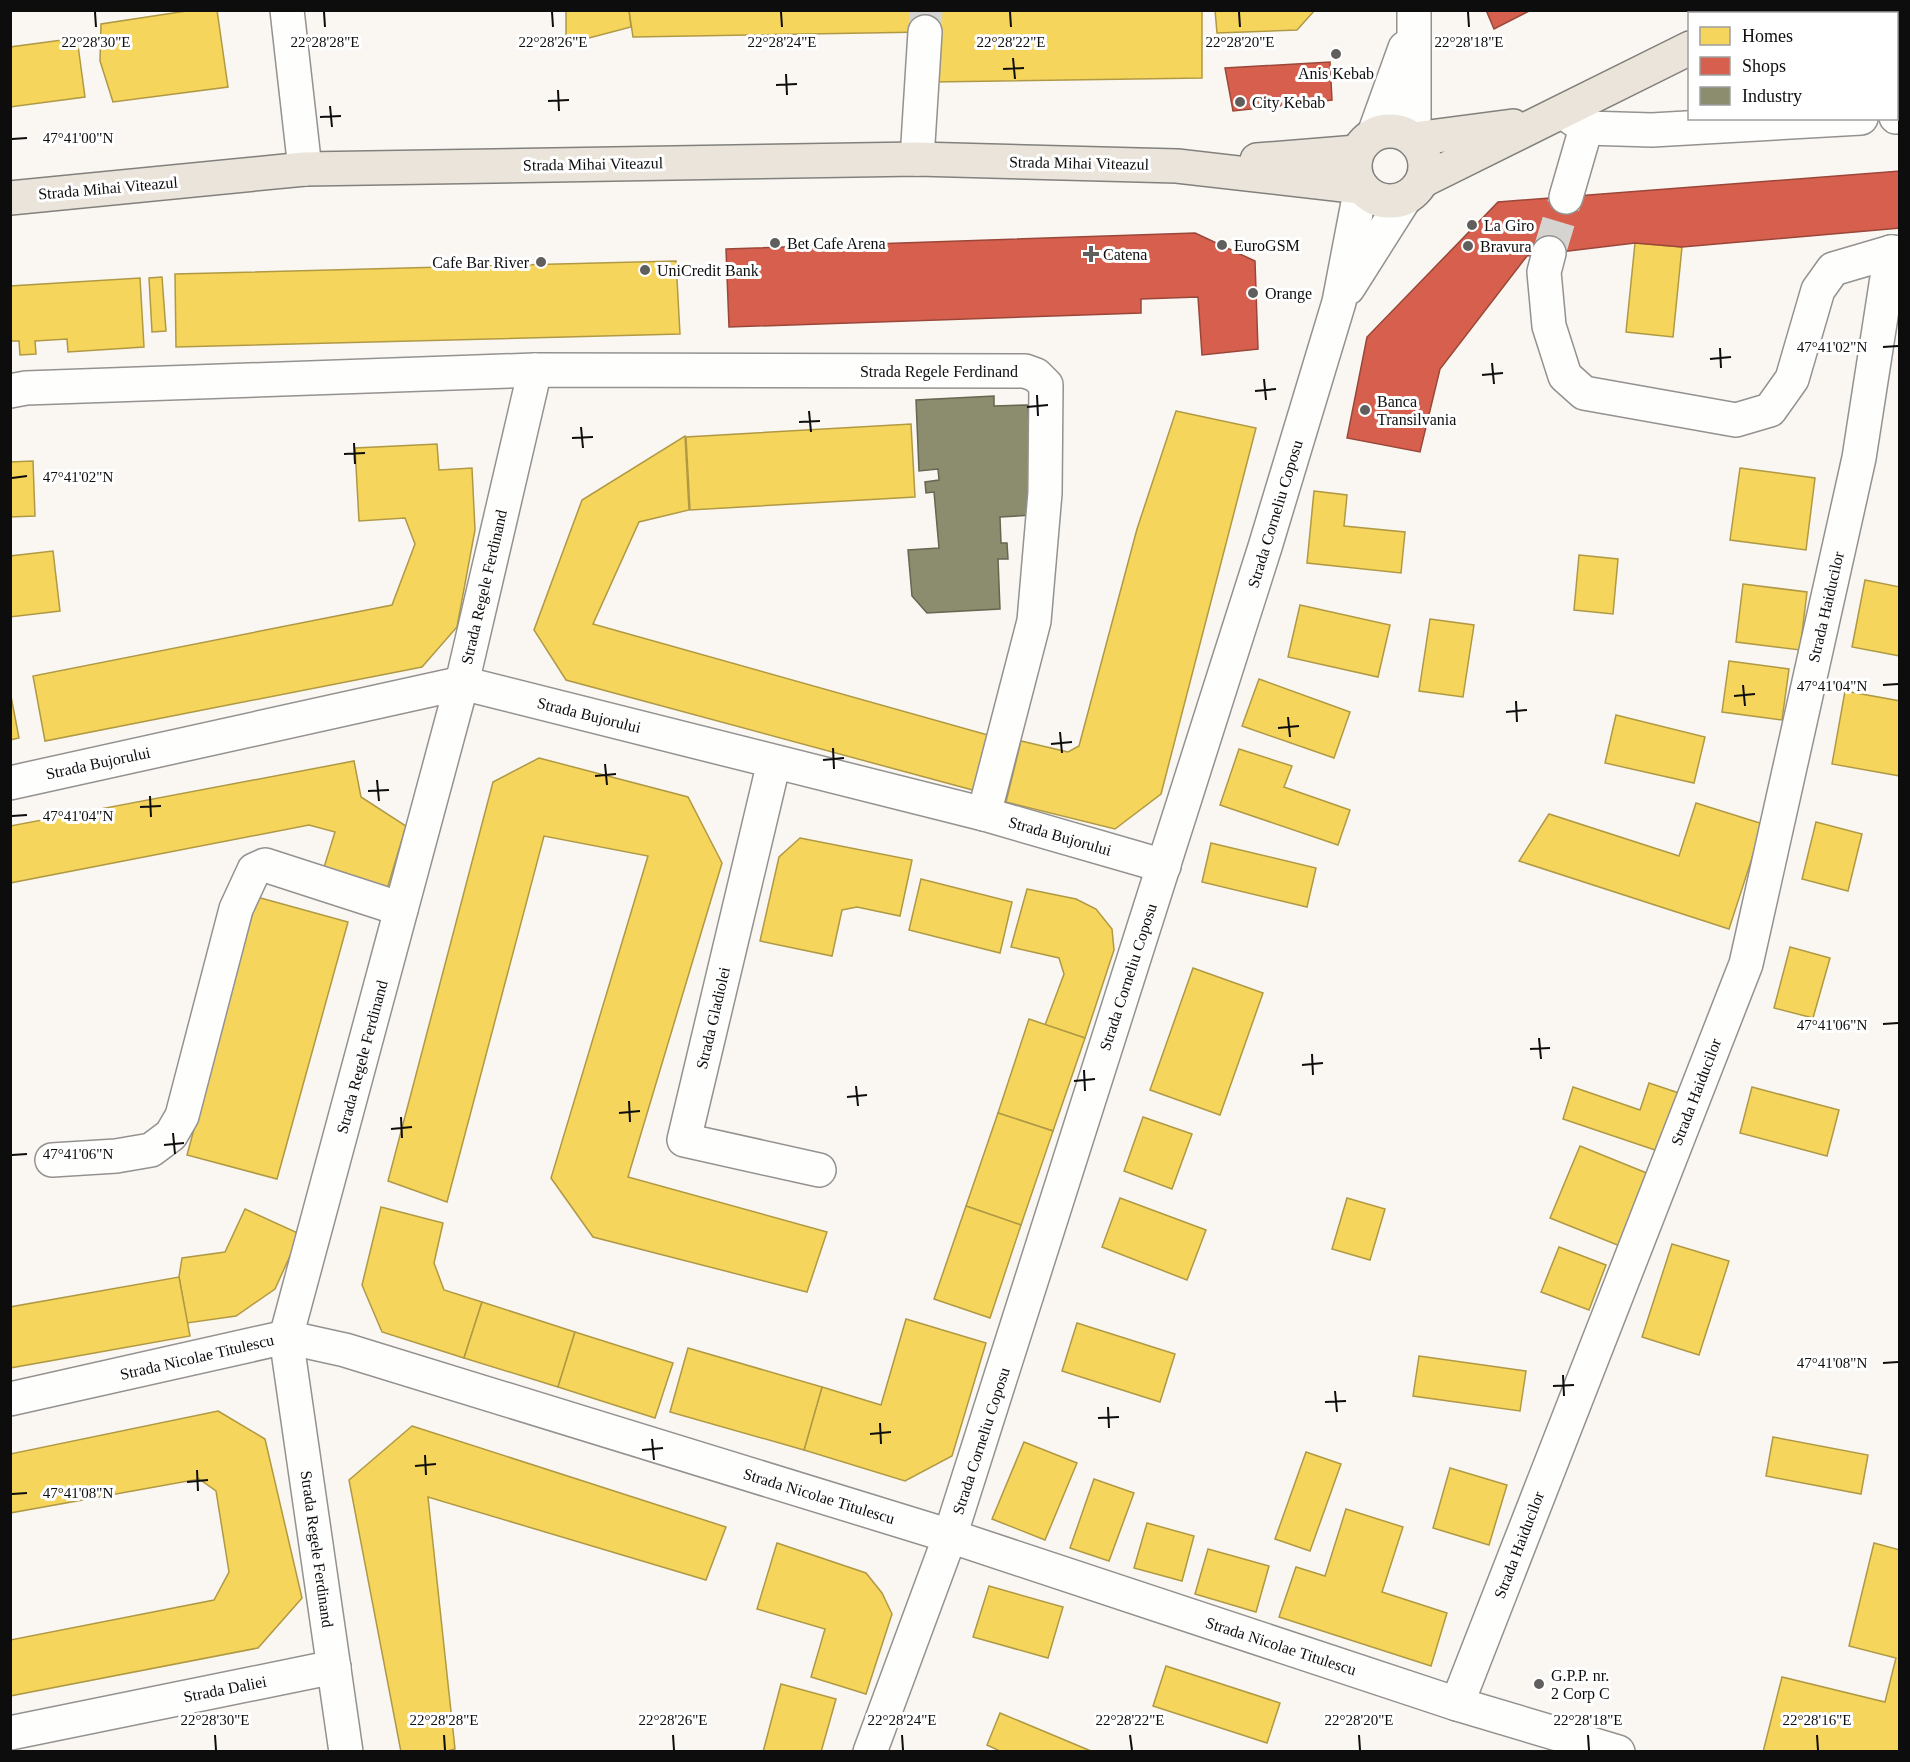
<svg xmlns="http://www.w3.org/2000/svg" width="1910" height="1762" font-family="'Times New Roman',serif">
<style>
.homes{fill:#f6d55c;stroke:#b09944;stroke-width:1.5}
.shops{fill:#d6604d;stroke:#9a473a;stroke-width:1.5}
.industry{fill:#8c8c6e;stroke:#666651;stroke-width:1.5}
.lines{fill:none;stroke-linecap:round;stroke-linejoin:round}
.minor-tunnel{stroke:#d6d4d0;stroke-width:33;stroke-dasharray:33 16;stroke-linecap:butt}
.minor-casing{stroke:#949290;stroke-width:36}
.major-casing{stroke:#81807d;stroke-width:36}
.minor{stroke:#fefefd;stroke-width:33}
.major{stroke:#eae4da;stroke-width:33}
.ticks{fill:none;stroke:#0d0d0d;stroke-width:2}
.poi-dot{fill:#605f5d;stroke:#fff;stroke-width:2}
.labels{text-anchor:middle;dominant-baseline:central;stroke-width:6;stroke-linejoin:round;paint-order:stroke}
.poi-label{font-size:16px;fill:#0d0d0d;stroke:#fff;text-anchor:start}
.street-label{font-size:16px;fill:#0d0d0d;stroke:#fff}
.ticks-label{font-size:15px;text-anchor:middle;fill:#0d0d0d;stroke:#fff;stroke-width:6;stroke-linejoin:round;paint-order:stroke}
</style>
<rect width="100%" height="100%" fill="#faf7f2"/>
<g class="homes">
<polygon points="193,10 217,10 228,87 113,102 100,61 101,24"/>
<polygon points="566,10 629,10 631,27 566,44"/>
<polygon points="629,10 926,10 925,32 633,37"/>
<polygon points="936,10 1202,10 1202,78 932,82"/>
<polygon points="1215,10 1315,10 1297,30 1217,33"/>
<polygon points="77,38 85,97 10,107 10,47"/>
<polygon points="1635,243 1682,247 1673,337 1626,332"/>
<polygon points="676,261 680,334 176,347 175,274"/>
<polygon points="162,277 166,331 152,332 149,278"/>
<polygon points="140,278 144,347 68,352 67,339 35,341 36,354 20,355 19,341 10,341 10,286"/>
<polygon points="1176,411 1256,428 1161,794 1115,829 1006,802 1021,741 1068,752 1079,746 1137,529"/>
<polygon points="911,424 915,497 690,510 686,437"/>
<polygon points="685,436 689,510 639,522 593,624 995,737 980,792 566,680 534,630 582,500"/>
<polygon points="437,444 439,470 472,468 475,530 457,627 422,667 45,741 33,676 392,605 415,544 405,518 359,521 355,448"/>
<polygon points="33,461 35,516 10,517 10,462"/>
<polygon points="1740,468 1815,478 1806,550 1730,540"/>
<polygon points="1314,491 1347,495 1344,526 1405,532 1401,573 1307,563"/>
<polygon points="53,551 60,611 10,617 10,556"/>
<polygon points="1579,555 1618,559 1613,614 1574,610"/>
<polygon points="1865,580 1900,587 1900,656 1852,647"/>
<polygon points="1743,584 1807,592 1800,650 1736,642"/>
<polygon points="1300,605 1390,625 1378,677 1288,657"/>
<polygon points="1430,619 1474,625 1463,697 1419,691"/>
<polygon points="1729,661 1789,669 1782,720 1722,712"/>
<polygon points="1259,679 1350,712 1334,758 1242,726"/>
<polygon points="10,691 19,738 10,740"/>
<polygon points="1845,691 1900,701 1900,776 1832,764"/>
<polygon points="1616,715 1705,737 1694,783 1605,763"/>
<polygon points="1239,749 1292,766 1284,787 1350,810 1338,845 1220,805"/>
<polygon points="539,758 688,797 722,863 628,1177 827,1232 807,1292 593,1237 551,1178 648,856 544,836 447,1202 388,1181 493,782"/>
<polygon points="354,761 361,797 406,826 385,896 321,877 335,832 309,825 10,883 10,826"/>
<polygon points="1696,803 1763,824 1729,929 1519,861 1549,814 1679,856"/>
<polygon points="1816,822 1862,834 1848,891 1802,879"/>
<polygon points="800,838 912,860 900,916 857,907 842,910 832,956 760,941 779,857"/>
<polygon points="1211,843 1316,868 1307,907 1202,882"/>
<polygon points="921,879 1012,902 1000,953 909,930"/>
<polygon points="1027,889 1076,899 1096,909 1112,929 1114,950 1085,1038 1045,1025 1064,974 1059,958 1011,947"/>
<polygon points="257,897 348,922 277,1179 187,1155"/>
<polygon points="1790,947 1830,958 1813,1018 1774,1008"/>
<polygon points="1193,968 1263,993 1220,1115 1150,1090"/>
<polygon points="1029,1019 1085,1038 1053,1131 998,1113"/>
<polygon points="1649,1083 1679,1093 1658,1151 1563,1119 1573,1087 1640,1110"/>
<polygon points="1752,1087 1839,1110 1827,1156 1740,1133"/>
<polygon points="998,1113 1053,1131 1021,1225 966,1206"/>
<polygon points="1143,1117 1192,1134 1172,1189 1124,1171"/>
<polygon points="1580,1146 1654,1176 1625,1248 1550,1218"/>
<polygon points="1120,1198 1206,1230 1187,1280 1102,1247"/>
<polygon points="1347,1198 1385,1209 1370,1260 1332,1249"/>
<polygon points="966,1206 1021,1225 990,1318 934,1299"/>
<polygon points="381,1207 443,1223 434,1263 444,1290 482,1302 464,1358 382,1332 362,1285"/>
<polygon points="245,1209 300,1234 275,1289 236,1316 187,1323 179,1277 182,1258 225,1252"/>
<polygon points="1672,1244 1729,1261 1699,1355 1642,1337"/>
<polygon points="1559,1247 1606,1265 1589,1310 1541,1292"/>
<polygon points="179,1277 190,1336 10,1368 10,1307"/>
<polygon points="482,1302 575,1332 558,1387 464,1358"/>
<polygon points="906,1319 986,1343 952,1456 905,1481 804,1450 822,1387 881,1405"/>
<polygon points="1077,1323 1175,1354 1160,1402 1062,1371"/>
<polygon points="575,1332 673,1363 655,1418 558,1387"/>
<polygon points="688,1348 822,1387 804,1450 670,1412"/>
<polygon points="1419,1356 1526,1371 1520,1411 1413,1396"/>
<polygon points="218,1411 265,1439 302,1598 258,1648 10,1696 10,1640 214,1600 229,1572 216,1491 199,1479 10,1513 10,1454"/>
<polygon points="412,1426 726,1527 706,1580 428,1497 455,1749 443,1752 401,1752 349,1480"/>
<polygon points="1773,1437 1868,1455 1861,1494 1766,1476"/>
<polygon points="1024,1442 1077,1463 1045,1540 992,1519"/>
<polygon points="1306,1452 1341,1464 1310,1551 1275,1539"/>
<polygon points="1450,1468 1507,1485 1489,1545 1433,1528"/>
<polygon points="1094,1479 1134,1493 1109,1561 1070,1548"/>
<polygon points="1346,1509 1403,1527 1382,1592 1447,1613 1431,1666 1279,1617 1296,1567 1325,1576"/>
<polygon points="1147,1523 1194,1536 1182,1581 1134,1568"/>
<polygon points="777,1543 866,1573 882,1593 892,1614 866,1694 811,1677 825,1629 757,1609"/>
<polygon points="1874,1543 1900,1550 1900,1752 1763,1752 1782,1677 1885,1702 1896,1658 1849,1646"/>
<polygon points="1208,1549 1269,1566 1256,1612 1195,1594"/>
<polygon points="989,1586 1063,1607 1048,1658 973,1637"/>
<polygon points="1166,1666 1280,1703 1267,1743 1153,1706"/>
<polygon points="781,1684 836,1699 821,1752 763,1752"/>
<polygon points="1000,1713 1091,1751 1002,1752 987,1745"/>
</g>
<g class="shops">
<polygon points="1486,10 1531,10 1494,29"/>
<polygon points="1330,62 1332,100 1233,111 1225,68"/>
<polygon points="1900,171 1900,228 1682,247 1635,243 1527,256 1440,369 1420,452 1347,438 1367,337 1498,202"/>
<polygon points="1195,233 1255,261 1258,349 1202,355 1198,297 1141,299 1141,313 729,327 726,249"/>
</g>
<polygon class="industry" points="994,396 994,406 1028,405 1034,515 1000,517 1001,543 1007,543 1008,559 998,559 1000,609 927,613 912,596 908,550 939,548 934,492 926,493 925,482 939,480 938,469 919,471 916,400"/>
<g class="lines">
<g class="minor-tunnel">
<polyline points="925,32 926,10"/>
<polyline points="1549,253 1566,197"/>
</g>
<defs>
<g id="minor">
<polyline points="287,10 305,169"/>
<polyline points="1563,112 1586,128 1652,130 1861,118"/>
<polyline points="1896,117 1900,116"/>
<polyline points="1374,134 1405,48"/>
<polyline points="1414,139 1414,10"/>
<polyline points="917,159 925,32"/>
<polyline points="1566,197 1586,128"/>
<polyline points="1549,253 1544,272 1549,326 1565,376 1584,393 1736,420 1770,410 1792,379 1818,290 1833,269 1891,252"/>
<polyline points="1348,288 1405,198"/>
<polyline points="10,391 26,388 535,370 1025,371 1036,375 1046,385 1045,493 1034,621 984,814"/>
<polyline points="774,762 684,1140 819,1170"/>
<polyline points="10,783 462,683 984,814 1164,866"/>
<polyline points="52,1160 116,1156 151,1150 171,1135 182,1116 236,909 254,870 265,865 401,909"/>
<polyline points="10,1399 286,1337 345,1350 950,1536 1457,1704 1618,1752"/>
<polyline points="1457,1704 1746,964 1859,458 1891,252 1900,253"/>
<polyline points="10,1733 334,1667"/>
<polyline points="346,1752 286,1337 462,683 535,370"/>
<polyline points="870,1752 950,1536 1265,547 1339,302 1361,187"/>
</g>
<g id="major">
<polyline points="1758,14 1764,10"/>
<circle cx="1390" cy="166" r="35"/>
<polyline points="1414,139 1513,126"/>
<polyline points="1257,160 1357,152"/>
<polyline points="1422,181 1690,48"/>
<polyline points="10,198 305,169 917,159 1177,166 1361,187"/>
</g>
</defs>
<use href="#minor" class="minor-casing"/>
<use href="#major" class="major-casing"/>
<use href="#minor" class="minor"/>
<use href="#major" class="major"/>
</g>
<path class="ticks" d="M95,12L96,27M324,12L325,27M552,12L553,27M781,12L782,27M1010,12L1011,27M1239,12L1240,27M1468,12L1469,27M1013,58L1015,79M1003,69L1024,68M786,74L787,95M776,85L797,84M558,90L559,111M548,101L569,100M330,106L332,127M320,117L341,116M12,139L27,138M1883,347L1898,346M1720,348L1721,368M1710,359L1731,357M1492,363L1494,384M1482,375L1503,373M1264,379L1266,400M1255,391L1276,389M1037,395L1038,416M1027,407L1048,405M809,411L811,432M799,422L820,421M581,427L583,448M572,438L593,437M354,443L355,464M344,454L365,453M12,478L27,476M1743,685L1745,706M1883,685L1898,684M1734,696L1755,694M1516,701L1517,722M1506,712L1527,710M1288,717L1290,737M1278,728L1299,726M1060,732L1062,753M1051,744L1072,742M833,748L834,769M823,760L844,758M605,764L607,785M595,776L616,774M377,780L379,801M368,791L389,790M150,796L151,817M140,807L161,806M12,816L27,815M1883,1024L1898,1023M1539,1038L1541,1059M1530,1049L1550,1048M1312,1054L1313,1075M1302,1065L1323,1063M1084,1070L1085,1091M1074,1081L1095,1079M856,1086L858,1106M847,1097L867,1095M629,1101L630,1122M619,1113L640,1111M401,1117L402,1138M391,1129L412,1127M173,1133L175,1154M164,1145L184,1143M12,1155L27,1154M1883,1363L1898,1362M1563,1375L1564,1396M1553,1386L1574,1385M1335,1391L1337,1412M1325,1402L1346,1401M1108,1407L1109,1428M1098,1418L1119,1417M880,1423L881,1444M870,1434L891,1432M652,1439L654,1460M642,1450L663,1448M425,1455L426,1475M415,1466L436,1464M197,1470L198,1491M187,1482L208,1480M12,1494L27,1493M215,1735L216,1750M444,1735L445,1750M673,1735L674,1750M902,1735L903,1750M1130,1735L1132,1750M1359,1735L1360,1750M1588,1735L1589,1750M1817,1735L1818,1750"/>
<g class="poi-dot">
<circle cx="1336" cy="54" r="6"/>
<circle cx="1240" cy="102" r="6"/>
<circle cx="1472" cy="225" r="6"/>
<circle cx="775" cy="243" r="6"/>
<circle cx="1222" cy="245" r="6"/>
<circle cx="1468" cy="246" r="6"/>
<path d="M1088 245h6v6h6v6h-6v6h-6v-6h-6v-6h6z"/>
<circle cx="541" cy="262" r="6"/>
<circle cx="645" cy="270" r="6"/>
<circle cx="1253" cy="293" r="6"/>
<circle cx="1365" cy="410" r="6"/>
<circle cx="1539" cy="1684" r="6"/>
</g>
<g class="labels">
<g class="poi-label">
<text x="1336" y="73" text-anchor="middle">Anis Kebab</text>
<text x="1252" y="102">City Kebab</text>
<text x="1484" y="225">La Giro</text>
<text x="787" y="243">Bet Cafe Arena</text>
<text x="1234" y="245">EuroGSM</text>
<text x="1480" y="246">Bravura</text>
<text x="1103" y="254">Catena</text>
<text x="529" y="262" text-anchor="end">Cafe Bar River</text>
<text x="657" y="270">UniCredit Bank</text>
<text x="1265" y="293">Orange</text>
<text x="1377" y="401">Banca<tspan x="1377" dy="18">Transilvania</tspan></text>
<text x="1551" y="1675">G.P.P. nr.<tspan x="1551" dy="18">2 Corp C</tspan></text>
</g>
<g class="street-label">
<text transform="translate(1079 163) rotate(1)">Strada Mihai Viteazul</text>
<text transform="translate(593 164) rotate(-1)">Strada Mihai Viteazul</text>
<text transform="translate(108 188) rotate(-5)">Strada Mihai Viteazul</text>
<text x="939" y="371">Strada Regele Ferdinand</text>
<text transform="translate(1275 514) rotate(-73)">Strada Corneliu Coposu</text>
<text transform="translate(484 587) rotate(-77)">Strada Regele Ferdinand</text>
<text transform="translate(1826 607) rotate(-77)">Strada Haiducilor</text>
<text transform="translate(589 715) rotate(14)">Strada Bujorului</text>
<text transform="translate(98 763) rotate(-12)">Strada Bujorului</text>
<text transform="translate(1060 836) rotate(16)">Strada Bujorului</text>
<text transform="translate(1128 977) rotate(-72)">Strada Corneliu Coposu</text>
<text transform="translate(713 1018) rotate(-77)">Strada Gladiolei</text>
<text transform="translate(362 1057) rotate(-75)">Strada Regele Ferdinand</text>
<text transform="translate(1696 1092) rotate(-69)">Strada Haiducilor</text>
<text transform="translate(197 1357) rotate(-13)">Strada Nicolae Titulescu</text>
<text transform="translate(981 1441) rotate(-72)">Strada Corneliu Coposu</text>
<text transform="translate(819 1496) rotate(17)">Strada Nicolae Titulescu</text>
<text transform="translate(1519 1545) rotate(-69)">Strada Haiducilor</text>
<text transform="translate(317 1549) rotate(82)">Strada Regele Ferdinand</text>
<text transform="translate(1281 1646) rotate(18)">Strada Nicolae Titulescu</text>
<text transform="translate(225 1689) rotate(-11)">Strada Daliei</text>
</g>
</g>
<g class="ticks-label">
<text x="96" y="47">22°28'30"E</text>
<text x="325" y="47">22°28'28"E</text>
<text x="553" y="47">22°28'26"E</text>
<text x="782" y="47">22°28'24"E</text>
<text x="1011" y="47">22°28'22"E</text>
<text x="1240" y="47">22°28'20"E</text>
<text x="1469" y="47">22°28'18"E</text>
<text x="78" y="143">47°41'00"N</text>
<text x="1832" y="352">47°41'02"N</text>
<text x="78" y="482">47°41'02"N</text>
<text x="1832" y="691">47°41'04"N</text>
<text x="78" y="821">47°41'04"N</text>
<text x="1832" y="1030">47°41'06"N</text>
<text x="78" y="1159">47°41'06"N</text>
<text x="1832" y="1368">47°41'08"N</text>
<text x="78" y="1498">47°41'08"N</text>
<text x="215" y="1725">22°28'30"E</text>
<text x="444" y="1725">22°28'28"E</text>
<text x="673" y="1725">22°28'26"E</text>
<text x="902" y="1725">22°28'24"E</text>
<text x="1130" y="1725">22°28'22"E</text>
<text x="1359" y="1725">22°28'20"E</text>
<text x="1588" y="1725">22°28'18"E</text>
<text x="1817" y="1725">22°28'16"E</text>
</g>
<rect width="1910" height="1762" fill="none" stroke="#0d0d0d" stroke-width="24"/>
<rect x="1688" y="12" width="210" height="108" fill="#ffffff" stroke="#9e9e9e" stroke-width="1.5"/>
<rect x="1700" y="27" width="30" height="18" fill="#f6d55c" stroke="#9e9e9e" stroke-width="1.5"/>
<text x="1742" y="42" font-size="18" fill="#0d0d0d">Homes</text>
<rect x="1700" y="57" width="30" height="18" fill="#d6604d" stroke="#9e9e9e" stroke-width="1.5"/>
<text x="1742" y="72" font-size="18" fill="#0d0d0d">Shops</text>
<rect x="1700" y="87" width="30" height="18" fill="#8c8c6e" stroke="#9e9e9e" stroke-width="1.5"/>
<text x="1742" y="102" font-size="18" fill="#0d0d0d">Industry</text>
</svg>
